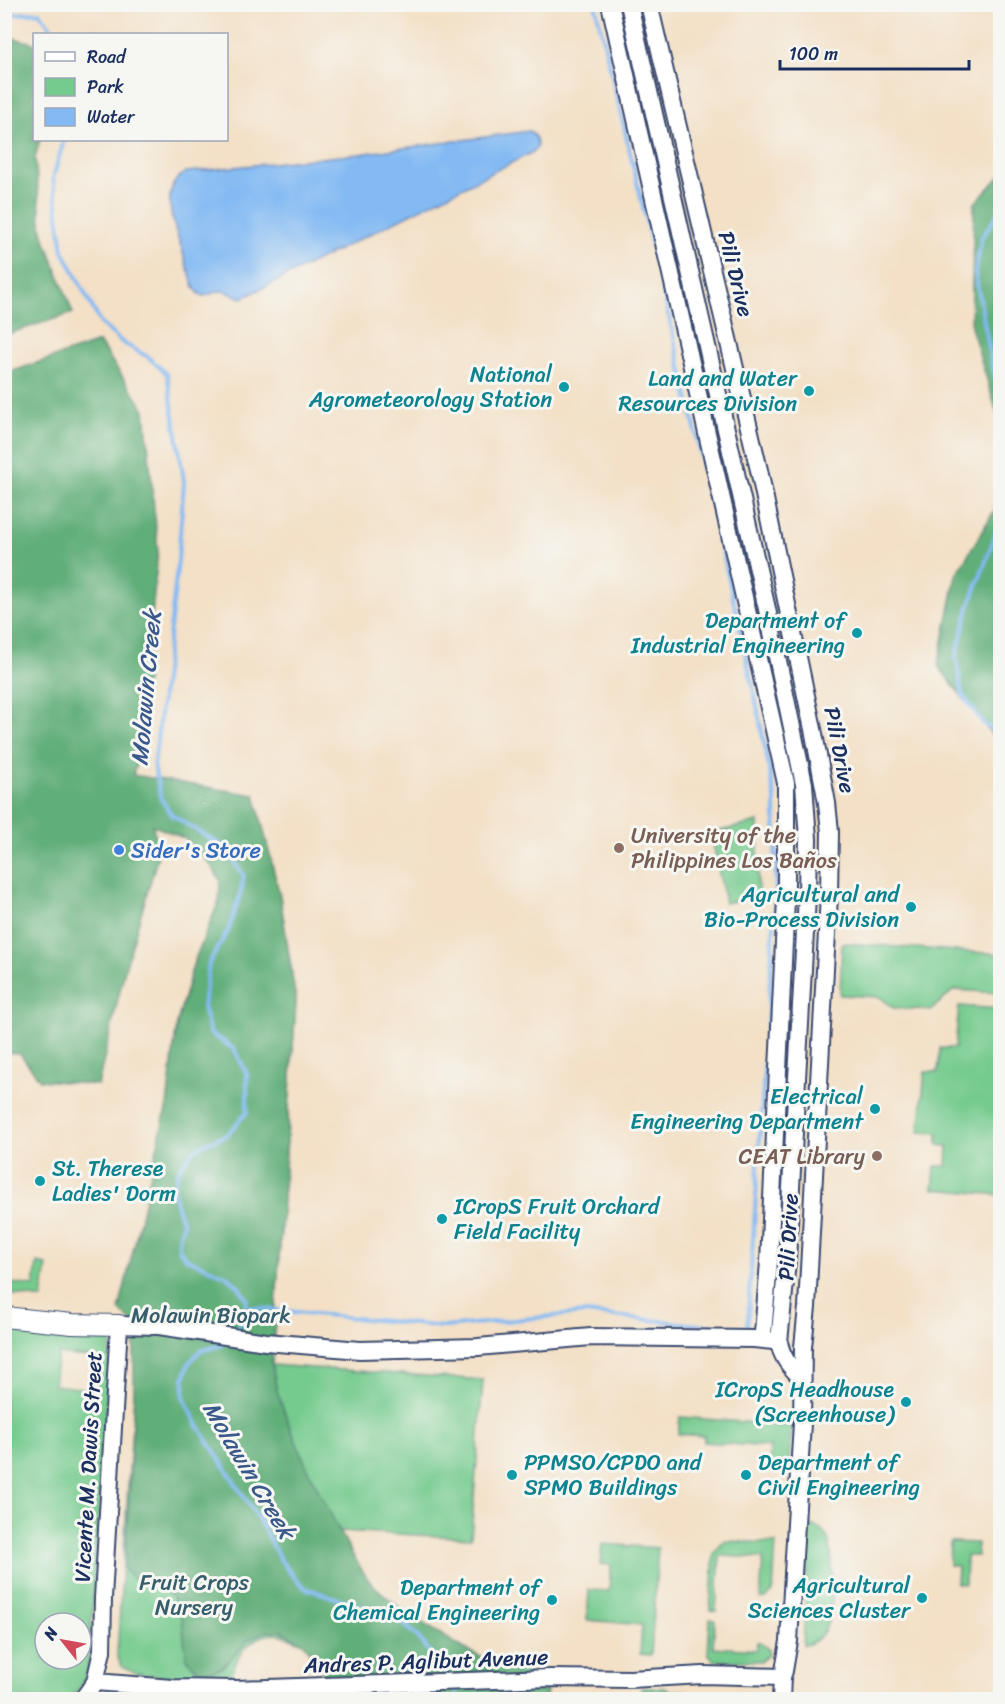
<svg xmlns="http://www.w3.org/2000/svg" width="1005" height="1704" font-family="Sriracha,sans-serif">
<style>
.green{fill:#75ca8d;stroke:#487c76;stroke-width:1.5;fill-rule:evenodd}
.forest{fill:#60ae78;stroke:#3e6e6b;stroke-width:1.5}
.water{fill:#83baf3;stroke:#4f74a8;stroke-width:1.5}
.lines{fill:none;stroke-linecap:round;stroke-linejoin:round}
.stream{stroke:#83baf3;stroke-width:4}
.minor-casing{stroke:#3b4a6e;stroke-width:20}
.major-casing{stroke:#3b4a6e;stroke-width:22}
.minor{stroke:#fff;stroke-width:16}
.major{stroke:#fff;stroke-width:20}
.culture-dot{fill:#0f9aa8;stroke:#f6f6f2;stroke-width:2}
.education-dot{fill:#8d6e63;stroke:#f6f6f2;stroke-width:2}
.shop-dot{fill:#3f7fe0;stroke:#f6f6f2;stroke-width:2}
.labels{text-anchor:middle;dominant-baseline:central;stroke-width:6;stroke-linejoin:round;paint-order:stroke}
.street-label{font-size:22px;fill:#1b2f5e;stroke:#f6f6f2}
.culture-label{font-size:22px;fill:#0d838f;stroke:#f6f6f2;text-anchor:end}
.education-label{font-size:22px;fill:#785e54;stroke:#f6f6f2;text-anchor:start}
.shop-label{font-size:22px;fill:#366cbe;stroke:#f6f6f2;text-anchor:start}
.park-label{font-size:22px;fill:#365e6c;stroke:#f6f6f2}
.water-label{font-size:24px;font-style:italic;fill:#3a598b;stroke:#f6f6f2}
</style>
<rect width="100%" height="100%" fill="#f6f6f2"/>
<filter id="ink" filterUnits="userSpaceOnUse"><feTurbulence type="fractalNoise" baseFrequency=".0167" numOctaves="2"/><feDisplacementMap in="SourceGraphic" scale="12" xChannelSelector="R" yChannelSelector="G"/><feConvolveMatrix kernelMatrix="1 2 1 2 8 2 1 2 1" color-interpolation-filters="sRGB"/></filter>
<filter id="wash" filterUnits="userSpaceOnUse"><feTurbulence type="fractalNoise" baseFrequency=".008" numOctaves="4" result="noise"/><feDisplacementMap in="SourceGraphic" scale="24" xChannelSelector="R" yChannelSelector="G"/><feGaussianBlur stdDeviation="1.35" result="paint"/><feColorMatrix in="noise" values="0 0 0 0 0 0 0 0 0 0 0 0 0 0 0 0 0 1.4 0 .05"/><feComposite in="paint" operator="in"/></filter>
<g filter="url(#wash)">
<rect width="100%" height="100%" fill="#f3e0c6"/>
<g class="green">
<polygon points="758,822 758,897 725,903 711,833"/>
<path d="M280,896L296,1001L272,1365L483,1380L471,1538L340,1531C349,1548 358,1568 370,1582C384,1597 401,1608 417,1620C453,1644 491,1666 533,1674L532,1691L547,1690L546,1699H434L427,1687L326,1678C320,1668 314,1654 306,1645C303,1642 297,1641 293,1639C262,1624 238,1647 231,1677C209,1677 139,1681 123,1667C120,1664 118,1659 117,1655L134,1394L177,1023L194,962L219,901Z"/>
<polygon points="842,943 1000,954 1000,993 954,990 931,1010 893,1008 880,997 840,995"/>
<polygon points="959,1006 1000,1009 1000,1195 933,1189 935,1166 947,1166 948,1146 938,1145 938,1133 919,1132 925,1072 938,1072 940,1048 955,1048"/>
<polygon points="37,1263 47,1265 42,1299 9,1294 11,1283 34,1286"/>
<path d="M6,1318L101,1333L111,1340L88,1671L80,1688L69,1699L5,1700L4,1333ZM58,1354L99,1358L96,1390L54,1385ZM45,1623H81V1659H45Z"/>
<polygon points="680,1417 792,1426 789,1461 769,1471 770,1447 704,1442 704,1436 678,1434"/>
<path d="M809,1525C813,1526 819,1527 822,1530C831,1537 831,1555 832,1565C833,1589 836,1642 803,1645Z"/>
<polygon points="724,1541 776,1543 773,1592 765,1599 760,1599 763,1558 720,1556 716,1611 710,1610 714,1553"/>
<polygon points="950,1542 977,1543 977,1556 966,1556 965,1584 957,1583 958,1566 949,1565"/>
<polygon points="602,1544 658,1548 651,1655 640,1654 642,1625 587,1620 589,1590 609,1591 611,1565 600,1564"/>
<polygon points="710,1619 715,1620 713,1647 756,1650 757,1642 760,1642 768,1649 769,1654 761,1661 714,1661 708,1653"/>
<polygon points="641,1688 664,1688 670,1691 685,1691 684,1699 640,1699"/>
<polygon points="222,1693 222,1699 109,1700 135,1694"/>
</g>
<g class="forest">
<polygon points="5,36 34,43 34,140 40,140 35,158 42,231 73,313 5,335"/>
<polygon points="1000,176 1000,419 997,413 971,327 974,204"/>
<polygon points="99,342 145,410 158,551 139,755 133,775 255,795 280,896 296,1001 272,1365 277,1391 289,1425 309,1472 350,1551 369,1581 392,1602 427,1626 468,1651 513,1670 532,1691 546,1691 545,1699 434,1699 427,1687 326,1678 305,1644 282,1631 266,1631 249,1639 222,1668 205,1672 193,1667 186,1657 182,1619 172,1596 153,1584 133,1579 125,1570 134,1394 134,1341 132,1322 119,1310 167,1105 177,1023 194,962 219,901 220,880 210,864 186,839 152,825 160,849 125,969 98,1085 40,1080 20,1054 5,1052 4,374"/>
<polygon points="1000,501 1000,745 938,666 956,575"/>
</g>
<path class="water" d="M529,131C535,134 538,141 537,148L533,152L243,298C235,297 231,293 224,291C217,290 210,295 204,296L199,294L194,287C190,274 185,260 181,246C173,222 158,188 186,172L359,154Z"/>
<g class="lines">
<g class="stream">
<polyline points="4,15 39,12 53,30 54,34"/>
<path d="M64,140L53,178L63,251L101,324L123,343L148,357L167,374L178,442L184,482L178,560L154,766L161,799L172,815L224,847L244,876L240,896L228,931L209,963L203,1007L210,1033L234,1049L247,1074V1112L227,1135L208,1142L194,1150L179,1169L173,1189L177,1207L183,1224L179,1239V1249L187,1259L227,1276L239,1287L247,1299C245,1310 243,1323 234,1332"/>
<polyline points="1000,211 982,237 975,273 992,365 1000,390"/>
<polyline points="1000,522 969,607 956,657 962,694 983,723 1000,735"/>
<polyline points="246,1307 444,1327 584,1313 747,1330 776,892 775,799 756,701 689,402 595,4"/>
<polyline points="225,1341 222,1345 200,1351 189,1363 184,1378 184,1398 197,1424 259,1520 280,1559 292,1575 305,1588 378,1612 405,1625 418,1637 448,1676"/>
<polyline points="453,1685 459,1700"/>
</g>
</g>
</g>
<g filter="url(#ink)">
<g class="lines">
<defs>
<g id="minor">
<polyline points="610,4 786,783 786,899 769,1262 763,1333 763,1339"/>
<path d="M629,4L767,609L804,784L808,839L807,896L787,1261L779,1342C782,1359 791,1367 802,1379"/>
<polyline points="649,4 759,470 814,734 827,803 830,832 829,895 807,1307 803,1347 802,1423 789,1641 784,1671 782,1677 781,1700"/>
<polyline points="95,1682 172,1688 237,1689 551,1678 630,1679 703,1675 782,1677"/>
<polyline points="82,1700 95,1682 102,1651 103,1598 119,1325 159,1326 266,1342 360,1350 478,1347 591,1337 754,1339 774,1341"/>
</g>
<polyline id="major" points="4,1317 72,1324 119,1325"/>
</defs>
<use href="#minor" class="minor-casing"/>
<use href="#major" class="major-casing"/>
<use href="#minor" class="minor"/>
<use href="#major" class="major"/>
</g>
</g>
<g class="culture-dot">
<circle cx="564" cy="387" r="6"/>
<circle cx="809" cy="391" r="6"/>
<circle cx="857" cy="633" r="6"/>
<circle cx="911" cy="907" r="6"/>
<circle cx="875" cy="1109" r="6"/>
<circle cx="40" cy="1181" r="6"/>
<circle cx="442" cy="1219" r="6"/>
<circle cx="906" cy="1402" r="6"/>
<circle cx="512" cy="1475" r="6"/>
<circle cx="746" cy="1475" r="6"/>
<circle cx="922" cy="1598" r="6"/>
<circle cx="552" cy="1600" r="6"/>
</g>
<g class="education-dot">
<circle cx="619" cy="848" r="6"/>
<circle cx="877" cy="1156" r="6"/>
</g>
<circle class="shop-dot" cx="119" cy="850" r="6"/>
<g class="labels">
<g class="street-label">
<text transform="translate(736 274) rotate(76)">Pili Drive</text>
<text transform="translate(840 750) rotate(79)">Pili Drive</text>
<text transform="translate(788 1237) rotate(-87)">Pili Drive</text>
<text transform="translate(88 1467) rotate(-87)">Vicente M. Dawis Street</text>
<text transform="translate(426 1661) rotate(-2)">Andres P. Aglibut Avenue</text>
</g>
<g class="culture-label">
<text x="552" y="374">National<tspan x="552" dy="25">Agrometeorology Station</tspan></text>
<text x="797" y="378">Land and Water<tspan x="797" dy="25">Resources Division</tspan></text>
<text x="845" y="620">Department of<tspan x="845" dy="25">Industrial Engineering</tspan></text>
<text x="899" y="894">Agricultural and<tspan x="899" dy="25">Bio-Process Division</tspan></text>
<text x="863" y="1096">Electrical<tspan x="863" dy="25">Engineering Department</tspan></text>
<text x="52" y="1168" text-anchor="start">St. Therese<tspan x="52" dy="25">Ladies' Dorm</tspan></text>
<text x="454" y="1206" text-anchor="start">ICropS Fruit Orchard<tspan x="454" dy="25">Field Facility</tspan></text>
<text x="894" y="1389">ICropS Headhouse<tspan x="894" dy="25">(Screenhouse)</tspan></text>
<text x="524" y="1462" text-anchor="start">PPMSO/CPDO and<tspan x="524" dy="25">SPMO Buildings</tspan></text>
<text x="758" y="1462" text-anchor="start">Department of<tspan x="758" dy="25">Civil Engineering</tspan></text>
<text x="910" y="1585">Agricultural<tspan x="910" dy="25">Sciences Cluster</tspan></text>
<text x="540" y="1587">Department of<tspan x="540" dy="25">Chemical Engineering</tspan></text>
</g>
<g class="education-label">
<text x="631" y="835">University of the<tspan x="631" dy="25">Philippines Los Baños</tspan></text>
<text x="865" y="1156" text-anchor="end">CEAT Library</text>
</g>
<g class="shop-label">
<text x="131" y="850">Sider's Store</text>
</g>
<g class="park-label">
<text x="211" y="1315">Molawin Biopark</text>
<text x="194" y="1582">Fruit Crops<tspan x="194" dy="25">Nursery</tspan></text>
</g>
<g class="water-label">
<text transform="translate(146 688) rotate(-85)">Molawin Creek</text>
<text transform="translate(249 1470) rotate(59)">Molawin Creek</text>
</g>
</g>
<rect width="1005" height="1704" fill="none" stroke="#f6f6f2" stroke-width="24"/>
<rect x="33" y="33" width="195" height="108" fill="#f6f6f2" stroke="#9ea6b7" stroke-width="1.5"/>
<rect x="45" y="52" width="30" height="9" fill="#ffffff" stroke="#9ea6b7" stroke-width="1.5"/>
<text x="87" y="63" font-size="18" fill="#1b2f5e">Road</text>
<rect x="45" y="78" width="30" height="18" fill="#75ca8d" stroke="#9ea6b7" stroke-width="1.5"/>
<text x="87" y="93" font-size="18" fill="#1b2f5e">Park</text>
<rect x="45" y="108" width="30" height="18" fill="#83baf3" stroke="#9ea6b7" stroke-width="1.5"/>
<text x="87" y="123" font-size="18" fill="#1b2f5e">Water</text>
<g transform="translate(63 1641) rotate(301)"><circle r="28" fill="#f6f6f2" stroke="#9ea6b7" stroke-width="1.5"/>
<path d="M0-4.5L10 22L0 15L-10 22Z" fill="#d1495b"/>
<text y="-9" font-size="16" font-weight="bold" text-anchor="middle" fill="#1b2f5e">N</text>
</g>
<path d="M780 60v9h189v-9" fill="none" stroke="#1b2f5e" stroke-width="3"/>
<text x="789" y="60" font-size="18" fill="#1b2f5e" stroke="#f6f6f2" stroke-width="4.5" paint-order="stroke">100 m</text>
</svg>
